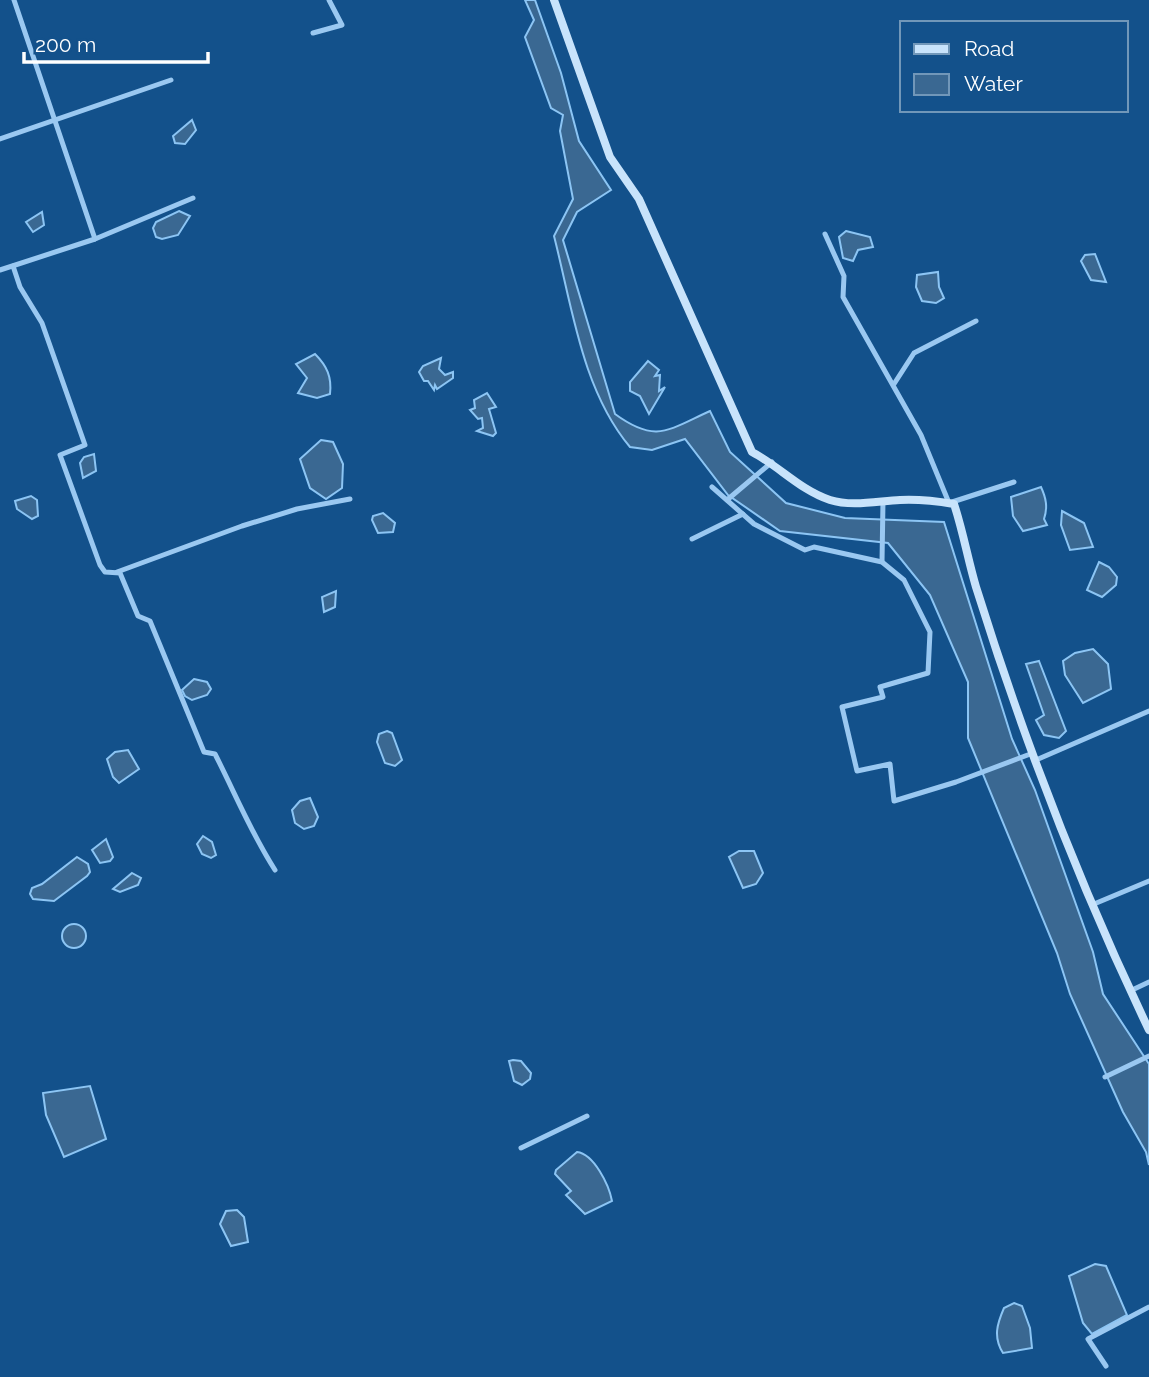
<svg xmlns="http://www.w3.org/2000/svg" width="1149" height="1377" font-family="Raleway,sans-serif">
<style>
.water{fill:#3a6892;stroke:#8cc5f4;stroke-width:2}
.lines{fill:none;stroke-linecap:round;stroke-linejoin:round}
.street{stroke:#9ac8f1;stroke-width:5}
.secondary{stroke:#c8e3fb;stroke-width:8}
</style>
<rect width="100%" height="100%" fill="#13518b"/>
<g class="water">
<path d="M525,0H535L561,73L579,141L611,190L577,212L563,240L615,414C656,444 668,430 710,411L730,452L786,503L845,518L944,522L1012,739L1035,790L1093,952L1103,994L1149,1064V1165L1146,1152L1123,1112L1070,994L1057,953L968,738V682L930,595L888,543L780,531L728,495L685,439L652,450L630,447C582,390 572,306 554,236L573,199L560,131L563,115L551,108L525,37L534,20Z"/>
<polygon points="192,120 196,130 185,144 175,143 173,136"/>
<polygon points="179,211 190,216 178,235 162,239 156,237 153,228 156,222"/>
<polygon points="42,212 44,225 33,232 26,222"/>
<polygon points="846,231 870,237 873,247 858,250 853,261 843,258 839,237"/>
<polygon points="1095,254 1106,282 1091,280 1081,261 1085,255"/>
<polygon points="938,272 939,287 944,298 936,303 922,301 916,287 917,275"/>
<path d="M315,354C327,366 332,377 330,394L317,398L298,393L307,378L296,364Z"/>
<polygon points="441,358 439,369 445,375 453,372 453,378 437,389 435,385 434,390 428,381 424,381 419,372 423,366"/>
<polygon points="648,361 659,370 655,376 660,375 659,391 665,387 649,414 640,396 630,391 630,382"/>
<polygon points="487,393 496,407 489,409 496,433 493,436 477,431 483,428 482,418 478,419 470,410 475,408 474,400"/>
<polygon points="321,440 333,442 343,464 342,488 326,499 310,488 300,459"/>
<polygon points="94,454 96,471 83,478 80,463 84,457"/>
<path d="M1041,487C1046,498 1048,507 1044,519L1047,525L1023,531L1013,516L1011,497Z"/>
<polygon points="31,496 37,500 38,516 32,519 17,509 15,501"/>
<polygon points="1062,511 1084,523 1093,547 1070,550 1061,525"/>
<polygon points="383,513 395,523 393,532 378,533 372,520 373,516"/>
<polygon points="1099,562 1109,567 1117,577 1116,585 1102,597 1087,590"/>
<polygon points="336,591 335,607 324,612 322,597"/>
<polygon points="1093,649 1108,664 1111,689 1083,703 1065,675 1063,661 1075,653"/>
<polygon points="1039,661 1066,731 1059,738 1044,735 1036,720 1044,715 1026,664"/>
<polygon points="194,679 207,682 211,689 207,695 192,700 185,696 182,690"/>
<polygon points="387,731 392,733 402,760 395,766 385,763 377,742 379,734"/>
<polygon points="128,750 139,769 119,783 113,777 107,759 115,752"/>
<polygon points="310,798 318,817 314,826 304,829 295,823 292,810 300,801"/>
<polygon points="203,836 212,842 216,855 211,858 202,854 197,844"/>
<polygon points="106,839 113,857 110,861 100,863 92,850"/>
<polygon points="739,851 754,851 763,873 756,884 743,888 729,857"/>
<polygon points="77,857 88,864 90,872 87,876 54,901 33,899 30,894 32,888 42,884"/>
<polygon points="132,873 141,878 138,885 120,892 113,889"/>
<circle cx="74" cy="936" r="12"/>
<polygon points="513,1060 521,1061 531,1073 530,1079 522,1085 514,1081 509,1061"/>
<polygon points="90,1086 106,1139 64,1157 46,1115 43,1093"/>
<path d="M577,1152C594,1154 609,1185 612,1201L585,1214L566,1195L571,1191L555,1174L556,1170Z"/>
<polygon points="237,1210 244,1217 248,1242 231,1246 220,1224 226,1211"/>
<polygon points="1095,1264 1106,1266 1127,1315 1092,1334 1083,1323 1069,1276"/>
<path d="M1014,1303L1022,1306L1030,1328L1032,1348L1003,1353C993,1337 997,1324 1004,1308Z"/>
</g>
<g class="lines">
<g class="street">
<polyline points="14,0 95,239"/>
<polyline points="313,33 342,25 329,0"/>
<polyline points="0,139 171,80"/>
<polyline points="825,234 844,276 843,297 921,435 949,503 1014,482"/>
<path d="M13,266L20,287L42,323L85,445L60,455L100,565L105,572L120,573L138,616L150,621L204,752L215,754C235,793 251,833 275,870"/>
<polyline points="0,270 95,239 193,198"/>
<polyline points="894,384 914,353 976,321"/>
<polyline points="712,487 754,524 805,550 814,547 882,562 904,580 930,632 928,673 880,687 883,697 842,707 857,771 890,764 894,801 956,782 1033,753"/>
<polyline points="727,500 772,462"/>
<polyline points="692,539 743,514"/>
<polyline points="882,562 883,501"/>
<polyline points="117,572 242,526 297,509 350,499"/>
<polyline points="1036,760 1149,711"/>
<polyline points="1094,904 1149,881"/>
<polyline points="1130,991 1149,982"/>
<polyline points="1105,1077 1149,1056"/>
<polyline points="521,1148 587,1116"/>
<polyline points="1106,1366 1088,1339 1149,1307"/>
</g>
<path class="secondary" d="M554,0L610,157L639,199L752,452C779,466 800,490 830,500C852,507 878,501 900,500C919,499 936,501 954,504C963,531 968,560 976,587C1023,738 1081,888 1149,1030"/>
</g>
<rect x="900" y="21" width="228" height="91" fill="#13518b" stroke="#7197b9" stroke-width="2"/>
<rect x="914" y="44" width="35" height="10" fill="#c8e3fb" stroke="#7197b9" stroke-width="2"/>
<text x="964" y="56" font-size="21" fill="#ffffff">Road</text>
<rect x="914" y="74" width="35" height="21" fill="#3a6892" stroke="#7197b9" stroke-width="2"/>
<text x="964" y="91" font-size="21" fill="#ffffff">Water</text>
<path d="M24 52v10h184v-10" fill="none" stroke="#ffffff" stroke-width="3.5"/>
<text x="35" y="52" font-size="21" fill="#ffffff" stroke="#13518b" stroke-width="5" paint-order="stroke">200 m</text>
</svg>
